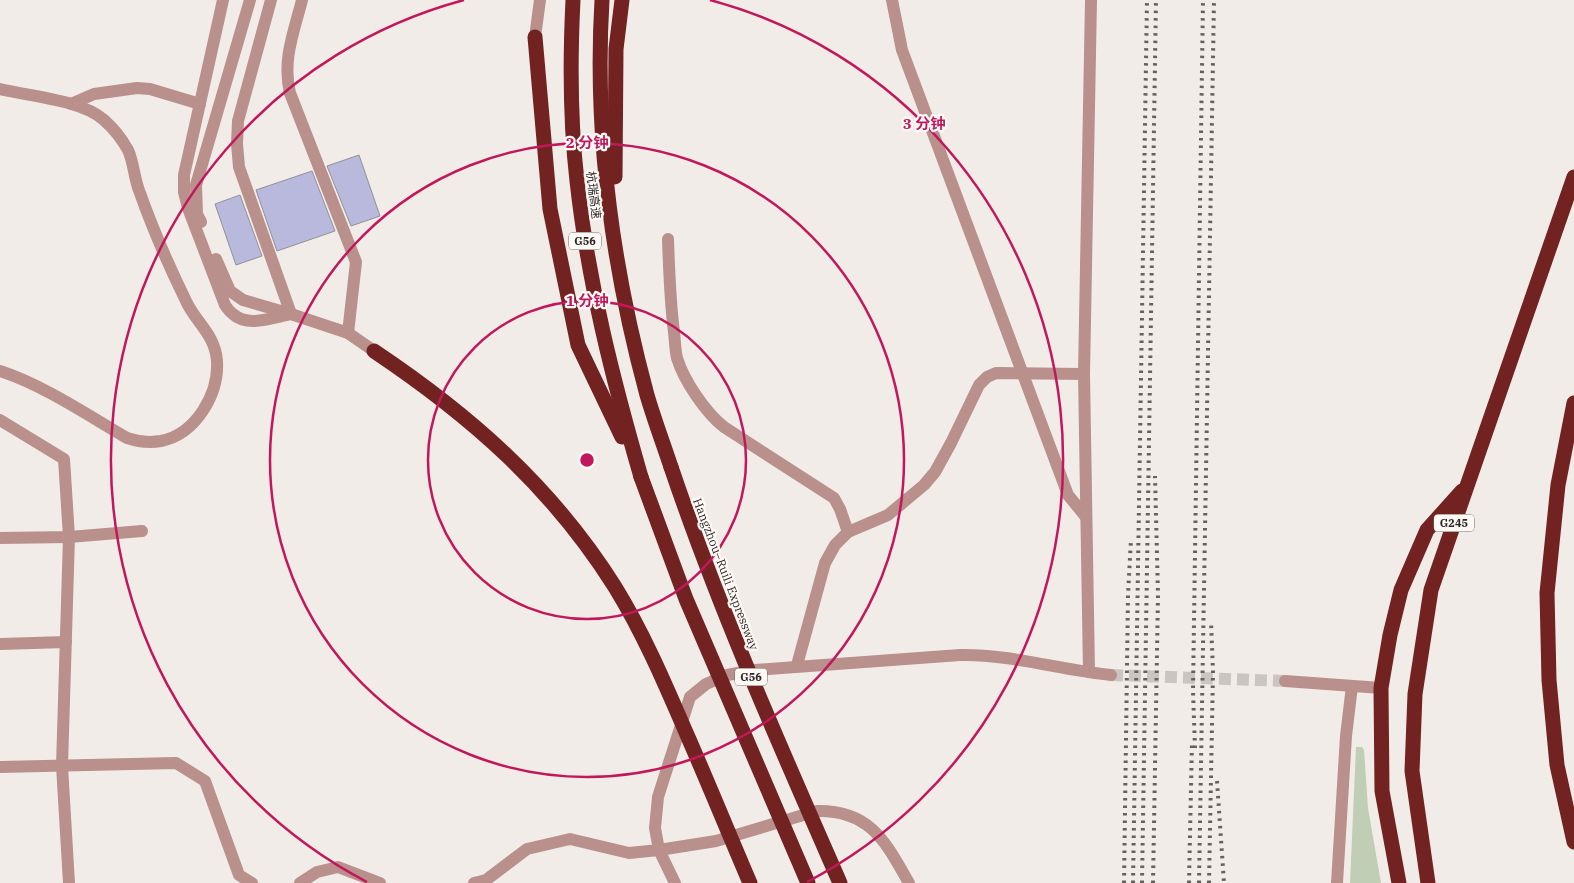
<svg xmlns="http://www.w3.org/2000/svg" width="1574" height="883" font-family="'IBM Plex Serif','Noto Sans SC',serif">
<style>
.green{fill:#c0ceb5}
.building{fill:#b9b8dd;stroke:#919197}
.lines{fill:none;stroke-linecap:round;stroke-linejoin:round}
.minor-tunnel{stroke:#cac5c1;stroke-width:12;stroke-dasharray:12 6;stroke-linecap:butt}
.minor{stroke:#b9908c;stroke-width:12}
.highway{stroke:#722321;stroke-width:15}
.rail{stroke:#65615f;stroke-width:4;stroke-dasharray:2.5 5;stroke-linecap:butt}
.highway-bridge{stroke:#722321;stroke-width:15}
.ring{fill:none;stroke:#c2185b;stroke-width:2.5}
.labels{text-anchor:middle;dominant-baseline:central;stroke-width:4.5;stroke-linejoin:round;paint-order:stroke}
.shield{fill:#fff9f6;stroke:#6b6765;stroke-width:1}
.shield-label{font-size:11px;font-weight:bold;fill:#2b2827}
.street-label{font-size:12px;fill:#2b2827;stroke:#fff9f6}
.centre{fill:#c2185b;stroke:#fff9f6;stroke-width:2.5}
.ring-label{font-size:15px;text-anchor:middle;font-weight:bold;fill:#c2185b;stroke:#fff9f6;stroke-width:4.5;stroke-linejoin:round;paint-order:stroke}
</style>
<rect width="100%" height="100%" fill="#f2ece8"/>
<polygon class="green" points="1356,747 1362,747 1364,750 1368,808 1381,883 1350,883"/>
<g class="building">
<polygon points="359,155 380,216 351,226 327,166"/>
<polygon points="312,171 335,231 277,251 256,190"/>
<polygon points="240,195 262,256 236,265 215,204"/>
</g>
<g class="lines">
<polyline class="minor-tunnel" points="1111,675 1285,681"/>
<g class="minor">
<path d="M223,0L184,175V192L188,208L225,305C227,308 230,312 233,314C248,328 274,317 291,314L239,167L237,144L238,121L271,0"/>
<path d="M302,0C294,32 282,60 290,93L356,262L348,333"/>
<polyline points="892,0 902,50 1068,495 1086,517"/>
<polyline points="535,37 540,0"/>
<path d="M0,89C29,96 82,100 104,120C113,128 122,139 128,150C134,163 134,179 140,193C153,230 169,266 186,301C196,323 215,334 217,361C219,394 196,434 161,441C149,443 139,442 127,438C86,414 45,386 0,371"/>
<polyline points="71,104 94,94 137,88 150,89 200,104"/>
<polyline points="201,222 197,214 196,185 250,0"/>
<path d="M668,239C669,270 670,301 674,332C675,340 675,350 677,358C684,381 706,413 724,427L834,498L840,509L848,532"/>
<polyline points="216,259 230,291 243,300 291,314 348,333 374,351"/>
<polyline points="0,420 64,459 69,537 62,766 69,883"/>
<polyline points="0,538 69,537 142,531"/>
<polyline points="0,644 66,642"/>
<polyline points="797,665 825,563 835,545 848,532 888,515 924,485 935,472 951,443 979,385 987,377 996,373 1084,374"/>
<polyline points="1089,672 1084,374 1091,0"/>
<polyline points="1285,681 1381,688"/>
<polyline points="0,767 176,763 205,781 239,875 252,883"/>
<polyline points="300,883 317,872 338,867 380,883"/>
<path d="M474,883L486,880L527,849L570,839L629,853L659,850L716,841L817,811C871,810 886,843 909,883"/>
<path d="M675,883L659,850L655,828L658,797L690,697L706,684L727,675L755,670L960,655C1011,654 1060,670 1111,675"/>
<polyline points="1337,883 1346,736 1352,686"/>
</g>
<g class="highway">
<path d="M573,0C570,60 570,121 577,181C588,282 613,380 641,477"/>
<path d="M602,0C594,133 612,266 647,395C654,419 663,443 671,467"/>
<polyline points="535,37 550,209 578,345 622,437"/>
<polyline points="615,177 616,49 622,0"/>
<polyline points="1574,403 1558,485 1547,593 1549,680 1557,765 1574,842"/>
<polyline points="1399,883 1382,791 1381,688 1390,635 1401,590 1427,530 1462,491"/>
<polyline points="1428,883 1412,771 1415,694 1431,590 1574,177"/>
</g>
<g class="rail">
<polyline points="1195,748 1193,691 1203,0"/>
<polyline points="1217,781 1224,883"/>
<polyline points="1124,883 1128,595 1131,539"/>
<polyline points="1133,883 1147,0"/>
<polyline points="1142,883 1156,0"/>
<polyline points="1153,883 1158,595 1155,476"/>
<polyline points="1189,883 1192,741"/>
<polyline points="1199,883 1214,0"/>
<polyline points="1209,883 1213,672 1211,621"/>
</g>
<g class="highway-bridge">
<path d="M374,351C471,416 552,487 615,587C644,634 666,686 688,737C709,785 729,834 750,883"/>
<path d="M671,467C719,609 780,746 840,883"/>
<polyline points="641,477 686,599 808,883"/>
</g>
</g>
<g class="ring">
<circle cx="587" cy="460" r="159"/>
<circle cx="587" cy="460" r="317"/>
<path d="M367 882A476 476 0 0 1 464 0M710 0A476 476 0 0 1 807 882"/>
</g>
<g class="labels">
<g class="shield">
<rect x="569" y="232.5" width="32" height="17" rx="4"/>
<rect x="1434" y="514.5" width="40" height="17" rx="4"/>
<rect x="735" y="668.5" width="32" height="17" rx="4"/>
</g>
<g class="shield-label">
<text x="585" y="241">G56</text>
<text x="1454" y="523">G245</text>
<text x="751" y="677">G56</text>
</g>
<g class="street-label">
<text transform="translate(594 195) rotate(83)">杭瑞高速</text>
<text transform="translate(726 574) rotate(69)">Hangzhou–Ruili Expressway</text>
</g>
</g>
<circle cx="587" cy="460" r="8" class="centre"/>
<g class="ring-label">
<text x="924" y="129">3 分钟</text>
<text x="587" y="148">2 分钟</text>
<text x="587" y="306">1 分钟</text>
</g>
</svg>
